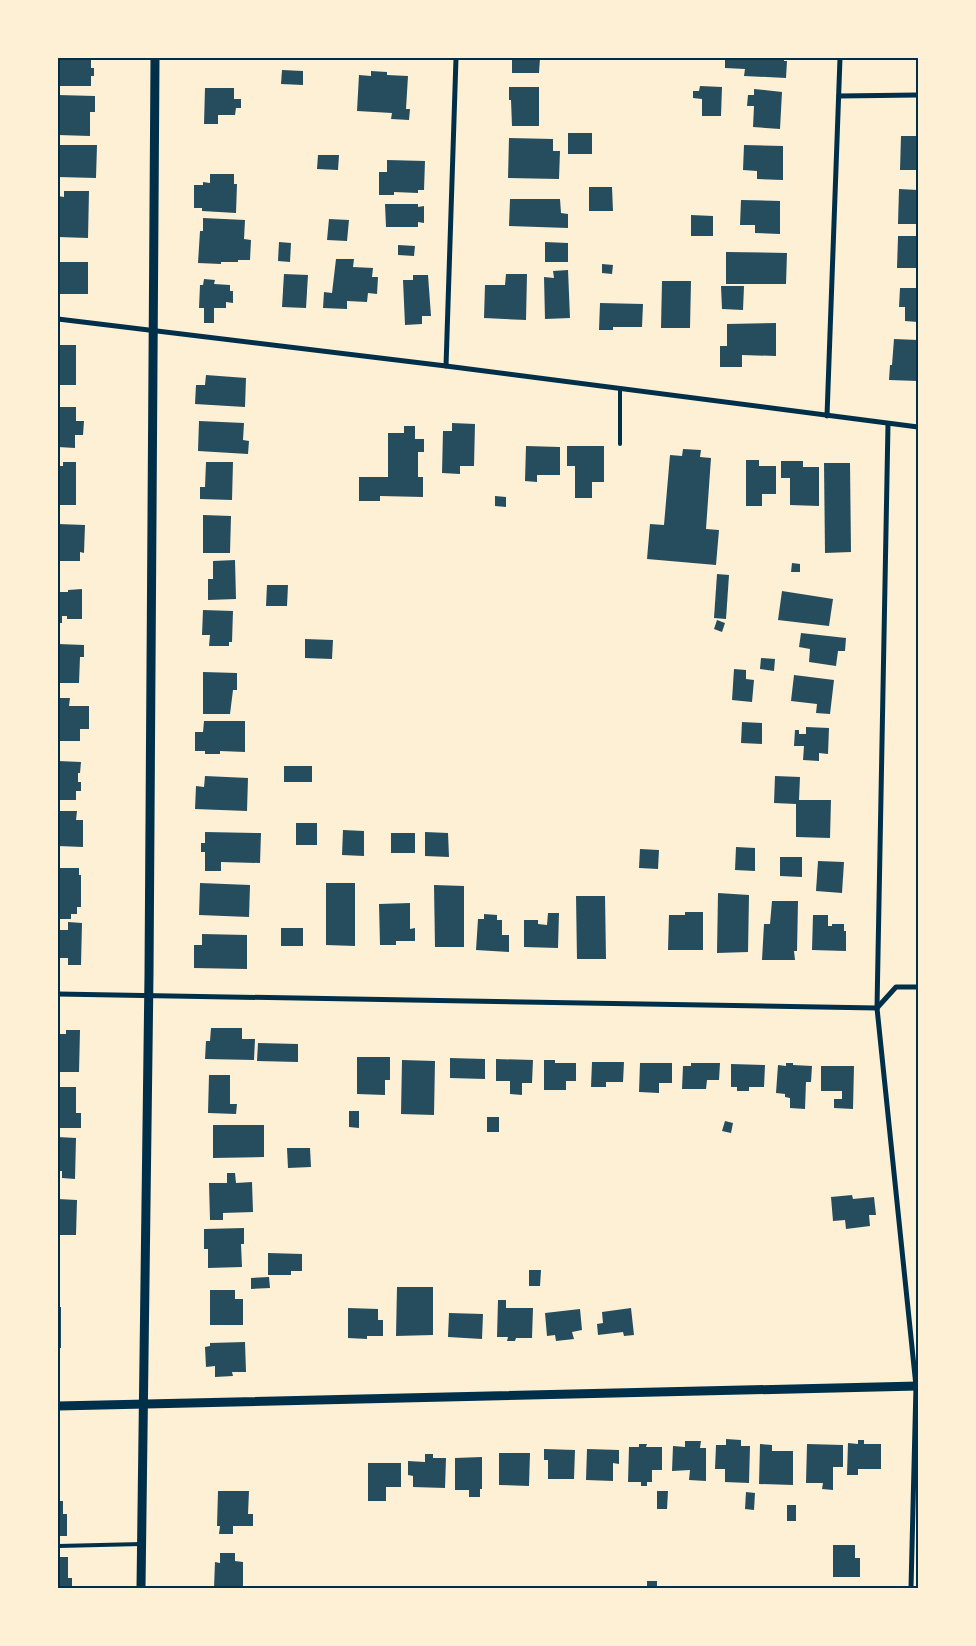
<svg xmlns="http://www.w3.org/2000/svg" width="976" height="1646" font-family="Rubik,sans-serif">
<style>
.building{fill:#264d5e}
.lines{fill:none;stroke-linecap:round;stroke-linejoin:round}
.service{stroke:#003049;stroke-width:4}
.minor{stroke:#003049;stroke-width:5}
.tertiary{stroke:#003049;stroke-width:9}
.neatline{fill:none;stroke:#003049;stroke-width:2}
</style>
<rect width="100%" height="100%" fill="#fdf0d5"/>
<g class="building">
<polygon points="58,58 91,58 91,68 94,68 94,76 91,76 91,86 58,86"/>
<polygon points="512,58 540,58 539,73 512,73"/>
<polygon points="725,58 784,58 784,61 787,61 786,78 744,76 745,69 725,68"/>
<polygon points="282,70 303,71 303,85 281,84"/>
<polygon points="371,71 387,72 387,75 408,76 406,109 410,109 409,120 391,119 392,113 357,111 359,75 371,76"/>
<polygon points="700,86 722,87 721,116 702,116 702,99 693,98 693,91 699,91"/>
<polygon points="509,87 539,87 539,126 512,126 511,100 509,100"/>
<polygon points="205,88 234,88 234,99 241,99 241,108 236,108 235,115 218,115 218,124 204,124"/>
<polygon points="754,89 782,92 780,129 753,127 754,106 747,106 748,95 754,95"/>
<polygon points="58,95 95,96 95,112 90,112 90,136 58,135"/>
<rect x="568" y="133" width="24" height="21"/>
<polygon points="901,136 918,136 918,170 900,170"/>
<polygon points="509,138 553,139 553,151 560,151 559,179 508,178"/>
<polygon points="58,145 97,145 96,178 58,177"/>
<polygon points="744,145 783,146 783,180 757,179 757,171 743,170"/>
<polygon points="318,155 339,155 338,170 317,169"/>
<polygon points="387,160 425,161 424,190 418,190 418,193 394,192 394,195 379,195 379,172 387,172"/>
<polygon points="210,174 234,174 234,184 237,184 236,213 202,211 202,208 194,208 194,185 203,185 203,182 210,183"/>
<polygon points="589,187 612,187 613,211 589,211"/>
<polygon points="899,189 918,190 918,224 898,224"/>
<polygon points="64,191 89,191 88,238 58,237 58,196 64,197"/>
<polygon points="510,199 560,199 561,213 568,214 568,228 509,226"/>
<polygon points="741,200 780,201 780,234 755,233 755,225 740,225"/>
<polygon points="385,204 418,204 418,207 424,206 424,223 418,222 418,227 386,227"/>
<polygon points="691,215 713,216 713,236 691,236"/>
<polygon points="203,218 245,220 244,239 251,240 250,260 238,260 238,262 221,262 221,264 198,263 200,231 203,231"/>
<polygon points="329,219 349,220 347,241 327,240"/>
<polygon points="898,236 918,236 918,268 897,268"/>
<polygon points="279,242 291,243 290,262 278,261"/>
<polygon points="545,242 568,243 568,262 545,262"/>
<polygon points="398,245 415,246 414,256 398,255"/>
<polygon points="726,252 787,253 786,284 726,284"/>
<polygon points="336,259 354,259 353,267 373,268 372,277 378,277 377,294 368,293 367,302 347,301 347,309 323,308 324,292 332,293"/>
<rect x="58" y="262" width="30" height="32"/>
<polygon points="602,264 613,265 612,274 602,273"/>
<polygon points="568,270 570,318 545,319 544,277 554,278 553,271"/>
<polygon points="284,274 308,275 306,308 282,307"/>
<polygon points="506,274 527,274 526,320 484,318 485,285 505,285"/>
<polygon points="413,275 428,275 431,316 422,316 422,324 405,325 403,280 413,280"/>
<polygon points="204,279 215,280 214,284 230,285 230,291 233,291 233,303 226,302 226,308 214,308 214,323 204,323 204,308 199,308 200,285 203,285"/>
<polygon points="662,281 691,281 690,328 661,328"/>
<polygon points="721,286 744,286 743,310 722,309"/>
<polygon points="900,288 918,288 918,322 905,321 905,307 899,307"/>
<polygon points="600,303 643,304 642,327 613,327 613,330 599,330"/>
<polygon points="776,323 776,356 742,355 742,367 720,367 720,346 727,346 727,324"/>
<polygon points="894,339 918,340 918,381 889,380 890,365 892,365"/>
<rect x="58" y="345" width="18" height="40"/>
<polygon points="206,375 246,378 245,407 195,404 196,385 205,385"/>
<polygon points="58,407 76,407 76,421 84,421 83,435 75,435 75,448 58,447"/>
<polygon points="199,421 244,423 243,440 249,441 248,454 198,451"/>
<polygon points="452,423 475,424 474,466 460,466 460,474 442,473 443,431 452,431"/>
<polygon points="404,426 415,426 415,439 424,439 424,452 418,452 418,477 423,477 423,497 380,496 380,501 359,501 359,477 388,477 388,433 404,433"/>
<polygon points="526,446 560,447 560,475 537,475 537,482 525,481"/>
<polygon points="567,446 604,446 604,482 592,482 592,498 575,498 575,466 567,466"/>
<polygon points="683,449 701,450 700,457 711,458 706,529 719,530 716,565 647,559 650,524 664,525 670,455 682,456"/>
<polygon points="746,460 759,460 759,466 776,466 776,494 762,494 762,506 746,506"/>
<polygon points="781,461 803,461 803,467 819,467 819,506 790,505 790,478 781,478"/>
<polygon points="63,462 76,462 76,505 58,505 58,466 63,466"/>
<polygon points="206,462 233,462 232,500 200,499 200,487 205,487"/>
<polygon points="824,463 850,463 851,552 825,553"/>
<polygon points="495,496 506,497 506,507 495,506"/>
<polygon points="203,515 231,516 230,553 203,553"/>
<polygon points="58,524 85,525 84,553 80,552 80,561 58,561"/>
<polygon points="235,560 236,599 208,600 208,579 213,579 213,561"/>
<polygon points="792,563 800,564 800,572 791,572"/>
<polygon points="717,574 729,575 726,619 714,618"/>
<polygon points="267,585 288,585 287,606 266,606"/>
<polygon points="82,589 82,619 67,619 67,616 62,616 62,623 58,623 58,592 68,592 68,590"/>
<polygon points="782,591 833,599 829,626 778,620"/>
<polygon points="203,610 233,611 232,642 229,642 229,646 209,646 210,635 202,635"/>
<polygon points="717,620 725,623 722,632 714,629"/>
<polygon points="801,633 846,638 845,651 838,651 836,666 809,662 810,649 799,647"/>
<polygon points="305,639 333,640 332,659 305,658"/>
<polygon points="58,644 84,645 84,657 80,657 79,683 58,683"/>
<polygon points="761,658 775,659 774,671 760,669"/>
<polygon points="734,669 746,670 746,679 754,680 752,702 732,700"/>
<polygon points="203,672 237,673 237,690 233,690 230,714 203,714"/>
<polygon points="794,675 834,680 830,714 816,713 817,704 791,701"/>
<polygon points="58,698 70,698 69,706 89,706 89,729 80,729 80,741 58,741"/>
<polygon points="204,721 245,721 245,752 220,751 220,754 205,754 205,751 195,751 195,732 203,732"/>
<polygon points="742,722 762,723 762,744 741,743"/>
<polygon points="806,727 829,728 828,754 819,753 819,761 803,760 804,746 794,746 795,730 799,730 799,734 806,734"/>
<polygon points="58,761 81,762 80,773 78,773 78,782 81,782 81,791 76,791 76,800 58,800"/>
<rect x="284" y="766" width="28" height="16"/>
<polygon points="205,776 248,778 247,811 195,809 196,786 204,787"/>
<polygon points="775,776 800,777 799,800 831,800 830,838 796,837 796,804 774,803"/>
<polygon points="58,811 77,811 76,820 83,820 83,847 58,846"/>
<rect x="296" y="823" width="21" height="22"/>
<polygon points="343,830 364,831 364,856 342,855"/>
<polygon points="205,832 261,833 260,863 221,862 221,871 205,871 205,852 201,852 201,843 205,843"/>
<polygon points="425,832 448,833 449,857 425,856"/>
<rect x="391" y="833" width="24" height="20"/>
<polygon points="736,847 755,848 755,871 735,870"/>
<polygon points="640,849 659,850 658,869 639,868"/>
<polygon points="780,857 802,857 802,877 780,876"/>
<polygon points="818,861 844,862 842,893 816,891"/>
<polygon points="58,868 79,868 79,875 81,875 81,907 77,907 77,914 71,914 71,919 58,919"/>
<polygon points="200,883 250,885 249,917 199,915"/>
<polygon points="326,883 355,883 355,946 326,945"/>
<polygon points="434,885 464,886 464,947 435,947"/>
<polygon points="718,893 749,895 748,952 717,953"/>
<polygon points="576,896 605,896 606,959 577,959"/>
<polygon points="772,901 798,901 797,951 794,951 795,960 762,960 764,924 770,924"/>
<polygon points="410,903 410,929 415,928 415,941 396,941 396,945 380,945 379,904"/>
<polygon points="685,912 703,912 703,950 668,950 669,915 685,915"/>
<polygon points="548,913 559,913 558,948 524,947 524,920 538,920 538,924 547,925"/>
<polygon points="484,914 497,915 497,920 502,920 502,935 509,935 509,952 476,950 478,919 484,919"/>
<polygon points="813,915 828,915 828,926 832,926 832,924 844,924 844,931 846,931 846,951 812,950"/>
<polygon points="68,922 82,923 81,965 68,965 68,958 58,958 58,930 68,930"/>
<rect x="281" y="928" width="22" height="18"/>
<polygon points="202,934 247,935 247,969 194,968 194,945 202,945"/>
<polygon points="211,1028 242,1028 242,1039 255,1039 254,1060 205,1059 206,1041 210,1041"/>
<polygon points="66,1030 80,1030 79,1072 58,1072 58,1034 66,1034"/>
<polygon points="258,1043 298,1044 298,1062 257,1061"/>
<polygon points="357,1057 390,1057 390,1080 385,1080 385,1095 357,1094"/>
<polygon points="450,1058 485,1059 485,1079 450,1078"/>
<polygon points="496,1059 533,1060 532,1083 522,1083 522,1095 510,1094 510,1081 496,1081"/>
<polygon points="402,1060 435,1061 434,1115 401,1114"/>
<polygon points="544,1060 555,1060 555,1063 576,1063 576,1081 566,1081 566,1090 544,1090"/>
<polygon points="592,1062 624,1062 623,1082 606,1082 606,1087 591,1087"/>
<polygon points="640,1063 672,1063 672,1083 659,1083 659,1093 639,1092"/>
<polygon points="691,1063 720,1063 719,1080 707,1080 706,1089 682,1089 683,1066 691,1066"/>
<polygon points="786,1063 793,1063 793,1065 812,1066 811,1082 806,1082 805,1109 790,1108 790,1098 785,1097 785,1094 776,1093 778,1065 786,1066"/>
<polygon points="731,1064 765,1065 764,1087 749,1087 749,1091 737,1091 737,1087 731,1087"/>
<polygon points="821,1066 854,1066 853,1109 834,1108 834,1099 842,1099 842,1091 821,1091"/>
<polygon points="209,1075 230,1075 230,1104 237,1104 236,1114 208,1113"/>
<polygon points="59,1087 76,1087 76,1113 81,1113 81,1128 58,1128"/>
<polygon points="349,1111 359,1111 359,1128 349,1127"/>
<rect x="487" y="1117" width="12" height="15"/>
<polygon points="725,1121 733,1123 731,1133 722,1131"/>
<polygon points="213,1125 264,1125 264,1157 213,1158"/>
<polygon points="58,1137 76,1138 75,1179 62,1178 62,1171 58,1171"/>
<polygon points="287,1148 310,1148 311,1167 288,1168"/>
<polygon points="227,1173 235,1173 236,1183 252,1182 253,1212 223,1213 223,1220 210,1220 209,1183 227,1183"/>
<polygon points="852,1195 853,1199 874,1197 876,1215 869,1215 870,1226 846,1229 845,1220 833,1221 831,1197"/>
<polygon points="58,1199 77,1200 76,1235 58,1235"/>
<polygon points="244,1228 244,1244 241,1244 242,1267 208,1268 208,1249 204,1249 204,1229"/>
<polygon points="268,1253 302,1254 302,1271 291,1271 291,1275 268,1275"/>
<polygon points="529,1270 541,1270 540,1286 529,1286"/>
<polygon points="269,1277 270,1288 251,1289 251,1278"/>
<polygon points="397,1287 433,1287 433,1335 396,1336"/>
<polygon points="210,1290 235,1290 235,1299 243,1299 243,1325 210,1325"/>
<polygon points="498,1300 506,1300 506,1308 533,1308 532,1338 516,1338 515,1341 507,1341 508,1337 497,1337"/>
<rect x="58" y="1307" width="3" height="41"/>
<polygon points="348,1308 378,1309 378,1320 383,1320 383,1336 367,1336 367,1339 348,1338"/>
<polygon points="631,1308 634,1335 624,1336 623,1332 598,1335 597,1324 603,1323 602,1312"/>
<polygon points="580,1309 582,1330 572,1332 574,1339 556,1341 555,1335 547,1336 545,1313"/>
<polygon points="449,1313 483,1314 482,1339 448,1337"/>
<polygon points="245,1342 246,1372 232,1372 233,1376 215,1377 215,1366 206,1367 205,1347 210,1346 210,1343"/>
<polygon points="726,1439 741,1440 741,1446 750,1446 749,1483 725,1482 725,1469 715,1469 716,1445 726,1445"/>
<polygon points="858,1440 864,1440 864,1444 881,1444 881,1469 858,1469 858,1475 847,1475 848,1443 858,1444"/>
<polygon points="685,1441 701,1441 700,1448 706,1448 706,1481 689,1480 690,1470 672,1471 673,1446 685,1447"/>
<polygon points="639,1444 647,1444 646,1447 662,1447 662,1470 652,1470 652,1482 647,1482 647,1486 641,1486 641,1482 628,1482 629,1447 639,1447"/>
<polygon points="760,1444 772,1445 772,1451 793,1451 793,1485 759,1484"/>
<polygon points="807,1444 843,1445 843,1467 833,1467 833,1490 822,1489 823,1483 806,1483"/>
<polygon points="544,1449 575,1450 574,1479 548,1479 548,1460 544,1460"/>
<polygon points="587,1449 619,1450 619,1464 613,1463 613,1481 586,1480"/>
<polygon points="499,1453 530,1453 529,1486 499,1485"/>
<polygon points="425,1454 433,1454 433,1458 446,1458 445,1488 413,1487 413,1476 408,1475 408,1461 425,1462"/>
<polygon points="482,1457 482,1489 480,1489 480,1497 469,1497 469,1490 455,1490 455,1458"/>
<polygon points="368,1463 401,1463 401,1487 386,1487 386,1501 368,1501"/>
<polygon points="218,1491 249,1491 248,1514 253,1514 253,1526 233,1526 233,1534 219,1534 220,1526 217,1526"/>
<polygon points="657,1491 668,1491 667,1509 657,1509"/>
<polygon points="746,1492 755,1493 754,1510 745,1509"/>
<polygon points="58,1501 63,1501 63,1514 67,1514 67,1536 58,1536"/>
<rect x="787" y="1505" width="9" height="16"/>
<polygon points="833,1545 855,1545 855,1558 860,1558 860,1577 833,1577"/>
<polygon points="220,1553 235,1553 235,1561 243,1562 243,1588 214,1588 215,1562 220,1563"/>
<polygon points="58,1557 68,1557 68,1578 72,1578 72,1588 58,1588"/>
<rect x="647" y="1581" width="10" height="7"/>
<rect x="834" y="1587" width="13" height="1"/>
</g>
<g class="lines">
<g class="service">
<polyline points="620,444 620,389"/>
<polyline points="58,1546 142,1544"/>
</g>
<g class="minor">
<polyline points="839,96 918,95"/>
<polyline points="58,319 446,366 918,427"/>
<polyline points="446,366 456,58"/>
<polyline points="827,416 840,58"/>
<polyline points="888,424 877,1008 916,1386 911,1588"/>
<polyline points="58,994 877,1008 896,987 918,987"/>
</g>
<g class="tertiary">
<polyline points="58,1406 918,1386"/>
<polyline points="141,1588 149,974 155,58"/>
</g>
</g>
<rect width="976" height="1646" fill="none" stroke="#fdf0d5" stroke-width="118"/>
<rect x="59" y="59" width="858" height="1528" class="neatline"/>
</svg>
